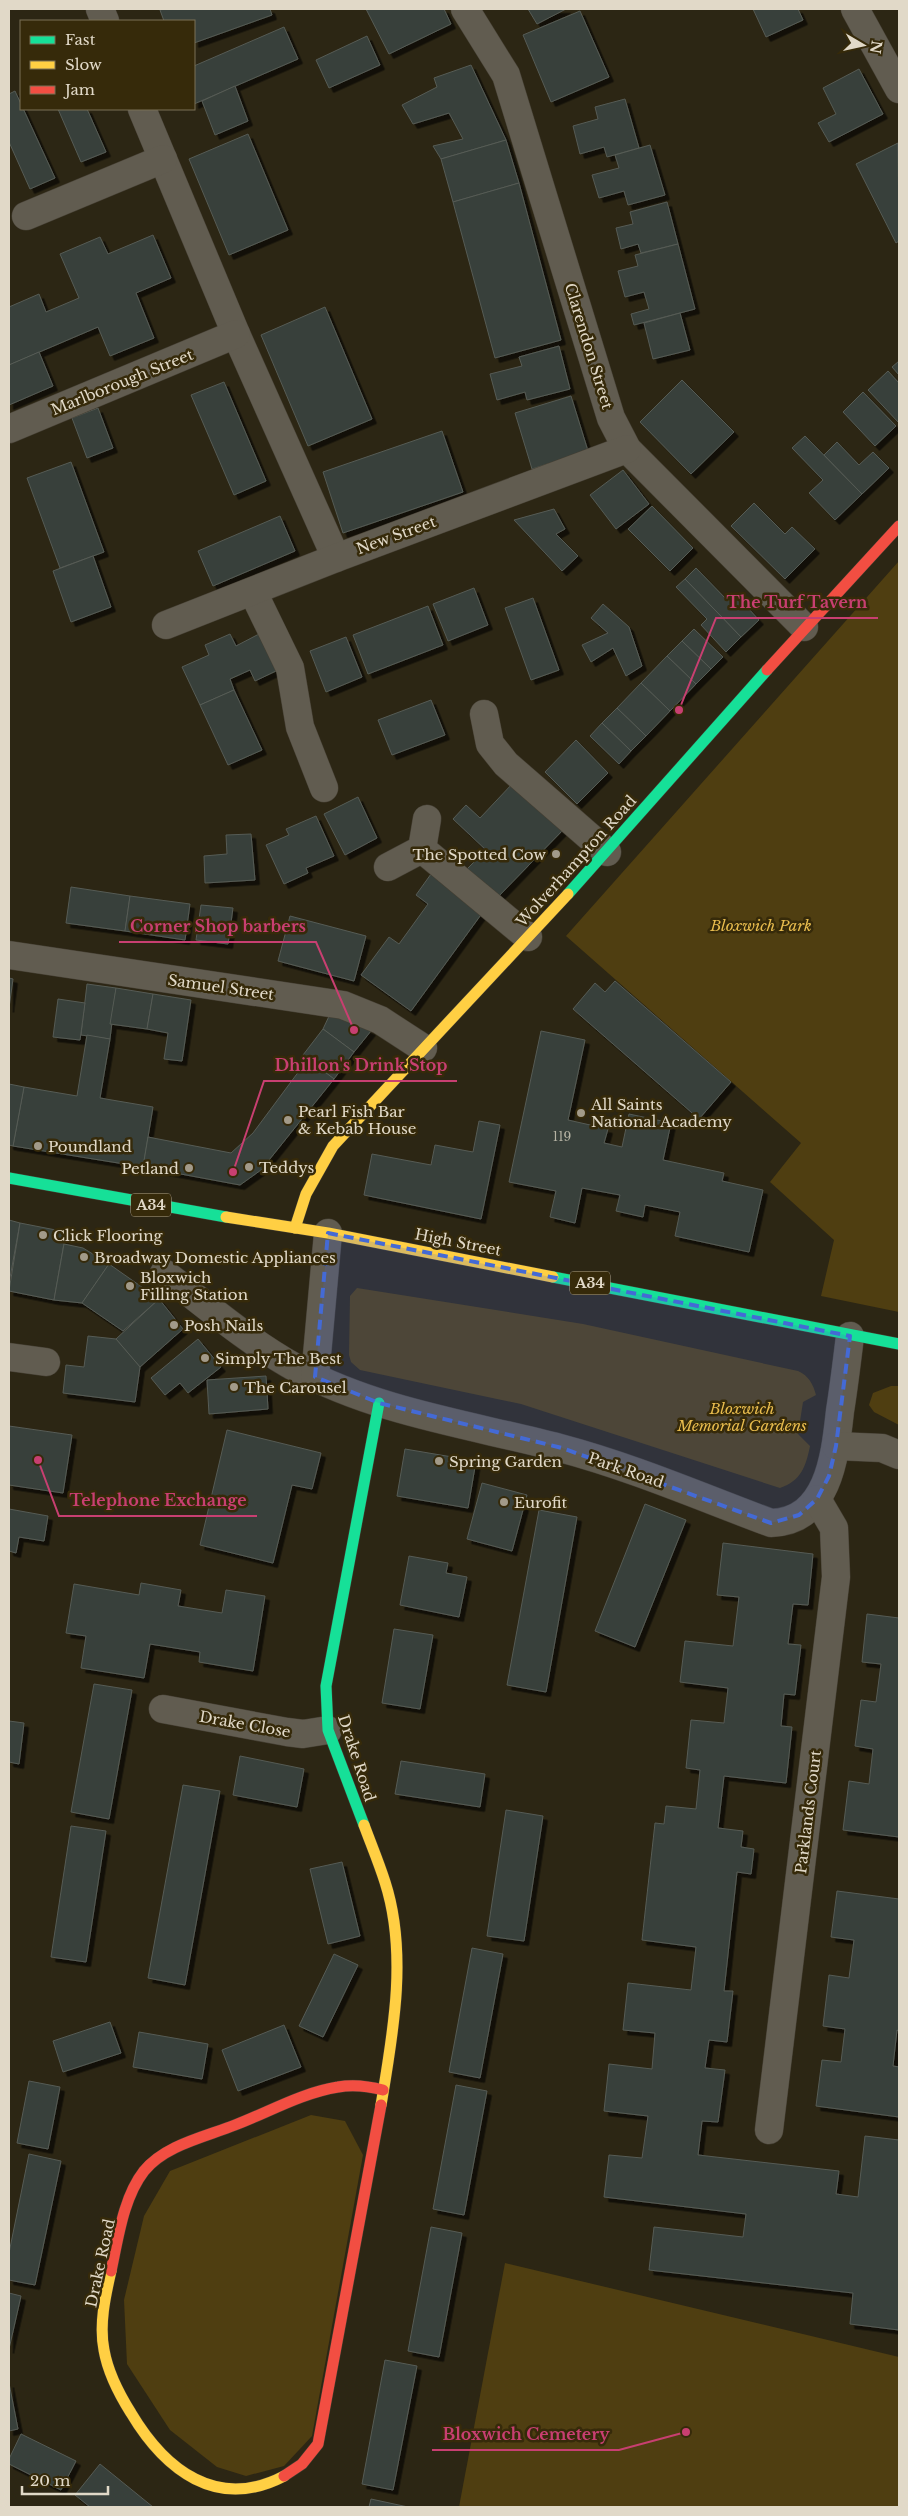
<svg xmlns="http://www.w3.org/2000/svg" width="908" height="2516" font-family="'Libre Baskerville',serif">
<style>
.green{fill:#4f3e11}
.building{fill:#37403a;stroke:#565b55;filter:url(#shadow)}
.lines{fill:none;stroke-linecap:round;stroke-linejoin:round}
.street-casing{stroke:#453f33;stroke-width:29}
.fast-casing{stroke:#453f33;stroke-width:12}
.slow-casing{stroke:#453f33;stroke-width:12}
.jam-casing{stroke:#453f33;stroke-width:12}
.street{stroke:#615c50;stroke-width:28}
.fast{stroke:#16e098;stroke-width:11}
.slow{stroke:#ffcf43;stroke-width:11}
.jam{stroke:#f24e42;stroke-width:11}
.marked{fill:#446ad5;fill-opacity:0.2;stroke:#446ad5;stroke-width:4;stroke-dasharray:10 6;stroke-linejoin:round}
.poi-dot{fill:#a29a89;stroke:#362a0a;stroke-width:2}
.labels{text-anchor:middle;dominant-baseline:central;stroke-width:5;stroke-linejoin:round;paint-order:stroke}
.number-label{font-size:12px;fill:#b6b3a4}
.shield{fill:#362a0a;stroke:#aea48f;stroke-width:1}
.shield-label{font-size:14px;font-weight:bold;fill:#e1d9c8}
.street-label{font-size:15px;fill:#e1d9c8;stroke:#362a0a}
.poi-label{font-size:15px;fill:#e1d9c8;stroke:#362a0a;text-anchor:start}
.park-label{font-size:15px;font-style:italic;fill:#e8bc4e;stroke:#362a0a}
.leader{fill:none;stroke:#c83f71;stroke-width:2}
.callout-dot{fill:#c83f71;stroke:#362a0a;stroke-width:2}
.callout-label{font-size:16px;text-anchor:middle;font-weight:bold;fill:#c83f71;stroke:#362a0a;stroke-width:5;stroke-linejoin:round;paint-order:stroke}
</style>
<defs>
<filter id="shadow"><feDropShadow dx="4.5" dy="4.5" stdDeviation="0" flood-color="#0009"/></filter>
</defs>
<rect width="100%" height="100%" fill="#2c2614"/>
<g class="green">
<polygon points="899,561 899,1312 821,1296 834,1240 770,1182 801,1143 566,936"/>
<path d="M357,1288L583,1324L798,1371C809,1376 813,1384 816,1395L803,1402L798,1434L810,1446C806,1466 801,1481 780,1488L521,1404L360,1370L351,1362L349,1355L350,1296Z"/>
<polygon points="891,1386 899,1386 899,1425 874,1412 869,1405 873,1393"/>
<polygon points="311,2115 345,2121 363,2155 312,2436 284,2466 246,2476 217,2467 170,2430 127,2364 124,2300 144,2216 170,2171"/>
<polygon points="505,2263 899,2357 899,2507 459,2507"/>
</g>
<g class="building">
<polygon points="164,9 270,9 272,15 194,43 194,21 164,21 160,10"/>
<polygon points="366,9 444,9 451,24 389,54"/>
<polygon points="528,9 566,9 537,24"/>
<polygon points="753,9 798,9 803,20 766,37"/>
<polygon points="580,11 609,77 551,102 523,35"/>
<polygon points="284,27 298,59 194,104 194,66"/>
<polygon points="367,36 380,65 329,88 316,60"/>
<polygon points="471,65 506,140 441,159 433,146 463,139 449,113 413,124 402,105 437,87 434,78"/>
<polygon points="859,69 883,114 829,142 818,123 836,114 823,88"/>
<polygon points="235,86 248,121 215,135 202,101"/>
<polygon points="15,91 55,178 30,189 9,142 9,94"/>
<polygon points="625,99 639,148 607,157 604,147 580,154 573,126 598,119 595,107"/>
<polygon points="58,109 87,109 106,152 81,162"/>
<polygon points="248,134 288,230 229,255 189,159"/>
<polygon points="506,140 519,183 453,202 441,159"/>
<polygon points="898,143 899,241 896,243 856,164"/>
<polygon points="650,145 665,195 628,205 624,191 599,198 592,175 619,168 615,155"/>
<polygon points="519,183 561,340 495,358 453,202"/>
<polygon points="667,202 678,244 641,253 638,244 621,249 616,228 633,224 630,212"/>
<polygon points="153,235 171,278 136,293 154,338 110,356 98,327 9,365 9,307 39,294 46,312 79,298 60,254 100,237 108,254"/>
<polygon points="678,244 695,309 634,325 631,314 649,309 644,292 625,297 618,271 638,266 635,255"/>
<polygon points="325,307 372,419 308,446 261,335"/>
<polygon points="680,313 690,350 653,359 644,323"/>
<polygon points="559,346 570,389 527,400 525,392 497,400 490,374 522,366 519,357"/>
<polygon points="39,352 53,386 9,405 9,365"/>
<polygon points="899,361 899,375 892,367"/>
<polygon points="888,371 899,383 899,423 868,390"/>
<polygon points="682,380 734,432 691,474 640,422"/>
<polygon points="224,382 266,481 234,495 191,395"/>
<polygon points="863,392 896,426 875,446 843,412"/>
<polygon points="571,396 588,451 532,469 515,413"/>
<polygon points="98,408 113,448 87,458 72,418"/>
<polygon points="442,431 463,492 343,533 323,472"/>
<polygon points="805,436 862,494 835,520 809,493 823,480 792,448"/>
<polygon points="837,442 859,465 873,452 889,468 862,494 824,455"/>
<polygon points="71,462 104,552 60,568 27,478"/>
<polygon points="623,470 649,504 616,529 590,495"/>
<polygon points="754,503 785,534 792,527 815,549 785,579 731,526"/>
<polygon points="652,506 693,548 670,571 628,529"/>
<polygon points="554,509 565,529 556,534 578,556 562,571 514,520"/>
<polygon points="280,516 295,551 213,586 198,551"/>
<polygon points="93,556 111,607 71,622 53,571"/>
<polygon points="696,568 728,601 735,594 759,620 741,637 685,579"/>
<polygon points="685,579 741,637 726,652 701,625 707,619 676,587"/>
<polygon points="474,588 488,625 448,641 433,604"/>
<polygon points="533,598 559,670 531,680 505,608"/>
<polygon points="603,604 629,627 642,666 626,676 613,648 591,662 582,645 608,633 591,618"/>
<polygon points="428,606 443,645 368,674 353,635"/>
<polygon points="694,629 723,657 711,669 682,641"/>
<polygon points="230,634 236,646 259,634 276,671 255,681 250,670 230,679 234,690 200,705 182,667 209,655 205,645"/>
<polygon points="346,637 362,677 326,692 310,651"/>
<polygon points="682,641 711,669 696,684 667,656"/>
<polygon points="667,656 696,684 670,711 641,683"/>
<polygon points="641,683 670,711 646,736 617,708"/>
<polygon points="234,690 262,750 228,765 200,705"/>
<polygon points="431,700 445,735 392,755 378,720"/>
<polygon points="617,708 646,736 631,751 602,723"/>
<polygon points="602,723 631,751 619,764 590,736"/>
<polygon points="576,740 608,773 577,804 545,772"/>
<polygon points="513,783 562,831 496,899 466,870 486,850 453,819 466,805 480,818"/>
<polygon points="358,797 377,838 345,855 324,814"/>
<polygon points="316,816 334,856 306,868 308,873 284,884 266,845 289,835 286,829"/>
<polygon points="251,834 255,880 205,883 204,856 227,854 226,835"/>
<polygon points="431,874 483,912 411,1011 361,975 389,937 399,944 428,904 416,895"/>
<polygon points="71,887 130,896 125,931 66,923"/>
<polygon points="130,896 190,904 185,940 125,931"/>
<polygon points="201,905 233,908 228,944 196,940"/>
<polygon points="290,916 366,936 354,981 278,961"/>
<polygon points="9,978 13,979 9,1008"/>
<polygon points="615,981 731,1082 699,1119 573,1009 595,983 605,992"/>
<polygon points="87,984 116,988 110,1039 81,1035"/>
<polygon points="116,988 153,994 147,1029 110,1024"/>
<polygon points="153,994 191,1000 182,1061 164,1059 168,1033 147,1029"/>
<polygon points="58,999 85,1003 80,1040 53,1037"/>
<polygon points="331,1012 371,1031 354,1052 323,1029"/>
<polygon points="323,1029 354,1052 334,1079 303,1055"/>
<polygon points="541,1031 585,1040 568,1120 608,1129 604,1143 622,1147 629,1114 671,1123 663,1160 724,1173 722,1181 763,1190 749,1252 675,1236 680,1212 645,1205 643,1217 616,1211 620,1195 582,1188 575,1223 550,1217 556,1191 509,1182"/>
<polygon points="87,1035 110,1039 100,1098 153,1107 143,1167 13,1146 24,1087 77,1096"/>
<polygon points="308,1059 334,1079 261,1170 240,1185 143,1167 148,1137 231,1153 253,1133"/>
<polygon points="9,1084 24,1087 13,1146 9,1145"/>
<polygon points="479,1121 500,1125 481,1219 364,1195 372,1154 431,1165 435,1145 473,1152"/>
<polygon points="9,1220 20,1223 9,1283"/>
<polygon points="20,1223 66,1232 54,1300 9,1291"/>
<polygon points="64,1244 83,1248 109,1264 82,1303 54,1300"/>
<polygon points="109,1264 159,1299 123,1331 82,1303"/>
<polygon points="159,1299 183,1329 140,1367 116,1339"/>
<polygon points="88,1336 116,1339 140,1367 135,1402 63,1393 66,1365 84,1367"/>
<polygon points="198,1339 221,1367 188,1393 180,1383 165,1395 151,1378"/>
<polygon points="266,1376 268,1409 209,1414 207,1380"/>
<polygon points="9,1426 72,1435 63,1493 9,1485"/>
<polygon points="227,1430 321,1453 312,1489 292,1485 273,1563 200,1545"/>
<polygon points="405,1449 476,1461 468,1508 397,1496"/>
<polygon points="482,1483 527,1495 512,1551 467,1539"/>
<polygon points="645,1504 686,1520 635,1647 595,1631"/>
<polygon points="9,1509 48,1516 44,1541 19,1537 16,1553 9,1551"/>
<polygon points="539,1510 577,1517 546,1692 507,1685"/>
<polygon points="723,1543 813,1554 808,1605 793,1604 788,1644 801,1645 795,1695 784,1694 781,1726 792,1727 786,1783 724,1776 718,1828 743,1831 741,1847 754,1849 751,1874 737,1872 724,1991 733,1991 727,2042 709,2040 705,2068 725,2070 718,2122 702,2121 698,2155 839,2171 836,2194 858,2197 865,2136 899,2140 899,2330 850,2324 853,2293 649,2270 654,2227 743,2237 746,2214 604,2197 609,2155 642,2158 648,2116 604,2111 609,2064 652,2069 655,2033 623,2030 628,1983 691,1990 696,1947 642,1940 655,1823 664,1824 666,1806 696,1809 700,1770 686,1768 691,1720 724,1723 728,1688 680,1682 685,1641 733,1646 739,1597 717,1595"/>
<polygon points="409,1556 448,1563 446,1573 467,1577 459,1617 400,1605"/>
<polygon points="141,1583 181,1590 178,1606 222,1613 226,1590 265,1596 253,1671 199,1662 200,1652 150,1644 144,1678 81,1668 86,1636 66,1633 74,1584 139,1595"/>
<polygon points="867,1614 899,1618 899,1837 843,1830 849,1781 869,1784 873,1749 855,1746 861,1700 876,1702 881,1664 862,1662"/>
<polygon points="394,1629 433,1635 420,1709 382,1703"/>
<polygon points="94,1684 132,1690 109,1819 71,1812"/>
<polygon points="9,1721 24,1723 19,1764 9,1762"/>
<polygon points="240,1756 304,1769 297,1807 233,1795"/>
<polygon points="401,1761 485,1774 480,1807 395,1794"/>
<polygon points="183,1785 220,1791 185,1985 148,1978"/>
<polygon points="506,1810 543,1816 524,1941 487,1936"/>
<polygon points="71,1826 106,1831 86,1962 51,1957"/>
<polygon points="342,1862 360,1936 328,1944 310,1869"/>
<polygon points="837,1891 899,1899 899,2031 897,2030 893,2066 899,2067 899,2117 816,2106 822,2060 841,2062 845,2029 823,2026 829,1975 849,1978 854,1940 831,1937"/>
<polygon points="472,1948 503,1954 480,2078 449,2072"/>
<polygon points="334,1954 358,1965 323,2037 299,2026"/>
<polygon points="110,2022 121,2053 63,2072 53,2041"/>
<polygon points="284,2025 301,2067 238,2091 222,2050"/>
<polygon points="139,2032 208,2044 202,2079 133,2067"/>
<polygon points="29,2081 60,2087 48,2149 17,2143"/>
<polygon points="456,2085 487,2091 464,2215 433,2209"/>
<polygon points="29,2154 61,2161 35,2285 9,2280 9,2253"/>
<polygon points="431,2227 462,2233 439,2357 408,2351"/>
<polygon points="9,2293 21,2296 9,2349"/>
<polygon points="385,2360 417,2366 393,2490 362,2484"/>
<polygon points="9,2383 18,2429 9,2431"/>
<polygon points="21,2434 76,2461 61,2490 9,2464 9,2459"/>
<polygon points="100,2464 153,2507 90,2507 75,2495"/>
<polygon points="371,2499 408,2507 369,2507"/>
</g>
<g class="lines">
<defs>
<g id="street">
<polyline points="100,9 105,21"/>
<polyline points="465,9 506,75 611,418 627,449 804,627"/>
<polyline points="855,9 899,89"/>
<polyline points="142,109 236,334 336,558"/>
<polyline points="26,216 163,159"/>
<polyline points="9,429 236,334"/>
<polyline points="253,592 290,668 300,727 324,788"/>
<polyline points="166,625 336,558 627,449"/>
<polyline points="484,714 490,744 506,764 607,852"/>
<polyline points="422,849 528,937"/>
<polyline points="388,867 422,849 427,819"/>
<polyline points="9,955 343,1005 380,1020 423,1048"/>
<path d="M164,1273C207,1306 249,1342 296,1368C377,1412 472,1425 560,1448C632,1467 701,1497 771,1523C829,1521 835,1456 840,1411C844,1386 847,1361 850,1336"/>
<polyline points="9,1357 46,1362"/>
<polyline points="315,1377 328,1233"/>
<polyline points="836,1446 882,1448 899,1455"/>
<polyline points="163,1709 287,1732 303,1734 328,1730"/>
<polyline points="769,2130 836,1577 834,1528 817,1499"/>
</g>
<g id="fast">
<polyline points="568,894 767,670"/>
<polyline points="9,1178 226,1217"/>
<polyline points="553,1277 899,1344"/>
<polyline points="364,1825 328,1730 326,1686 379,1403"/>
</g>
<g id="slow">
<polyline points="226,1217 328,1233 553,1277"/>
<polyline points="295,1228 306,1194 333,1146 568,894"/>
<path d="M364,1825C371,1844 379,1863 385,1882C408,1953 393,2034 381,2105"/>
<path d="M111,2271C105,2297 99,2325 104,2350C108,2373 119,2394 131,2413C165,2470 217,2511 284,2476"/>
</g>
<g id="jam">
<polyline points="767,670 899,526"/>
<path d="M111,2271C118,2239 123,2198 144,2171C165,2145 205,2137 235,2125C269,2112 301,2093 338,2087C354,2084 368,2086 383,2090"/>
<polyline points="284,2476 302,2464 318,2444 381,2105"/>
</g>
</defs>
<use href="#street" class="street-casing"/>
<use href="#fast" class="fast-casing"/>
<use href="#slow" class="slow-casing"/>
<use href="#jam" class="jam-casing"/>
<use href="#street" class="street"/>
<use href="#fast" class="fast"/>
<use href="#slow" class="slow"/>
<use href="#jam" class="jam"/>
</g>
<path class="marked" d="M328,1233L850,1336L836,1446L829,1476L817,1499L799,1515L771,1523L562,1448L379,1403L315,1377Z"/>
<g class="poi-dot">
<circle cx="556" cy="854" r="5"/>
<circle cx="581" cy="1113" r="5"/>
<circle cx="288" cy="1120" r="5"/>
<circle cx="38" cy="1146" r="5"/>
<circle cx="249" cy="1167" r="5"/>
<circle cx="189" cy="1168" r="5"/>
<circle cx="43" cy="1235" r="5"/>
<circle cx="84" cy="1257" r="5"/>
<circle cx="130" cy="1286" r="5"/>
<circle cx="174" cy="1325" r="5"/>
<circle cx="205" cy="1358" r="5"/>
<circle cx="234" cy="1387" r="5"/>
<circle cx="439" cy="1461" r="5"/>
<circle cx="504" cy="1502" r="5"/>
</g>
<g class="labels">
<g class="number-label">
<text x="562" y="1136">119</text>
</g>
<g class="shield">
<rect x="131" y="1193.5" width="40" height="23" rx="4"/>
<rect x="570" y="1271.5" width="40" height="23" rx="4"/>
</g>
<g class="shield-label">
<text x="151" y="1205">A34</text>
<text x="590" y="1283">A34</text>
</g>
<g class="street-label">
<text transform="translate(589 346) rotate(73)">Clarendon Street</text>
<text transform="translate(122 382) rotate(-22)">Marlborough Street</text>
<text transform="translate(396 535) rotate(-20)">New Street</text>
<text transform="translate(576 861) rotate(-48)">Wolverhampton Road</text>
<text transform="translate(221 987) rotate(8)">Samuel Street</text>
<text transform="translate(458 1242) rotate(11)">High Street</text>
<text transform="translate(626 1470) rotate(19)">Park Road</text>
<text transform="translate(245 1724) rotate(10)">Drake Close</text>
<text transform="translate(357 1758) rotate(72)">Drake Road</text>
<text transform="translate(808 1812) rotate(-83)">Parklands Court</text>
<text transform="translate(100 2263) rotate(-78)">Drake Road</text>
</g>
<g class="poi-label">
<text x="546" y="854" text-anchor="end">The Spotted Cow</text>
<text x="591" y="1104">All Saints<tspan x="591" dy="17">National Academy</tspan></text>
<text x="298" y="1111">Pearl Fish Bar<tspan x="298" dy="17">&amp; Kebab House</tspan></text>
<text x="48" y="1146">Poundland</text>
<text x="259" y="1167">Teddys</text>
<text x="179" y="1168" text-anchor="end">Petland</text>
<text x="53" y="1235">Click Flooring</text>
<text x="94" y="1257">Broadway Domestic Appliances</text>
<text x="140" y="1277">Bloxwich<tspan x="140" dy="17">Filling Station</tspan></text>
<text x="184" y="1325">Posh Nails</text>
<text x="215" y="1358">Simply The Best</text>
<text x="244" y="1387">The Carousel</text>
<text x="449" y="1461">Spring Garden</text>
<text x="514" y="1502">Eurofit</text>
</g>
<g class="park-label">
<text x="761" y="925">Bloxwich Park</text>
<text x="742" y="1408">Bloxwich<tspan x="742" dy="17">Memorial Gardens</tspan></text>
</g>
</g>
<path class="leader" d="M679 710L716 618H878M354 1030L316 942H119M233 1172L264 1081H457M38 1460L59 1516H257M686 2432L619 2450H432"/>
<g class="callout-dot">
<circle cx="679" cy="710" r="5"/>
<circle cx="354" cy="1030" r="5"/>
<circle cx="233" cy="1172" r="5"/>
<circle cx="38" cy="1460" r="5"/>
<circle cx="686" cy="2432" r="5"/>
</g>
<g class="callout-label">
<text x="797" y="608">The Turf Tavern</text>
<text x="218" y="932">Corner Shop barbers</text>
<text x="361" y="1071">Dhillon's Drink Stop</text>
<text x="158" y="1506">Telephone Exchange</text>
<text x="526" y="2440">Bloxwich Cemetery</text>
</g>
<rect width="908" height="2516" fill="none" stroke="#e1d9c8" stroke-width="20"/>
<rect x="20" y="20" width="175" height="90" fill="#362a0a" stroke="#7a7056"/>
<rect x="30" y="36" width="25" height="8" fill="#16e098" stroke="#7a7056"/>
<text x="65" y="45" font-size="15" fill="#e1d9c8">Fast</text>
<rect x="30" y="61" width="25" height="8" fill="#ffcf43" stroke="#7a7056"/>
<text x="65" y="70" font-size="15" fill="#e1d9c8">Slow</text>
<rect x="30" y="86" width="25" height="8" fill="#f24e42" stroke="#7a7056"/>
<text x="65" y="95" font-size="15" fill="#e1d9c8">Jam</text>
<g transform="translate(863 45) rotate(99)" stroke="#362a0a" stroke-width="4" paint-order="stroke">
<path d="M0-4L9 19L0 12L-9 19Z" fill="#e1d9c8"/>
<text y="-8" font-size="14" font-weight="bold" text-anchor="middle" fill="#e1d9c8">N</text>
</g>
<path d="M22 2486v8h86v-8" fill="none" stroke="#e1d9c8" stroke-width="2.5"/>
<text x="30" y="2486" font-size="15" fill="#e1d9c8" stroke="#362a0a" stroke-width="4" paint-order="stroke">20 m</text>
</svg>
